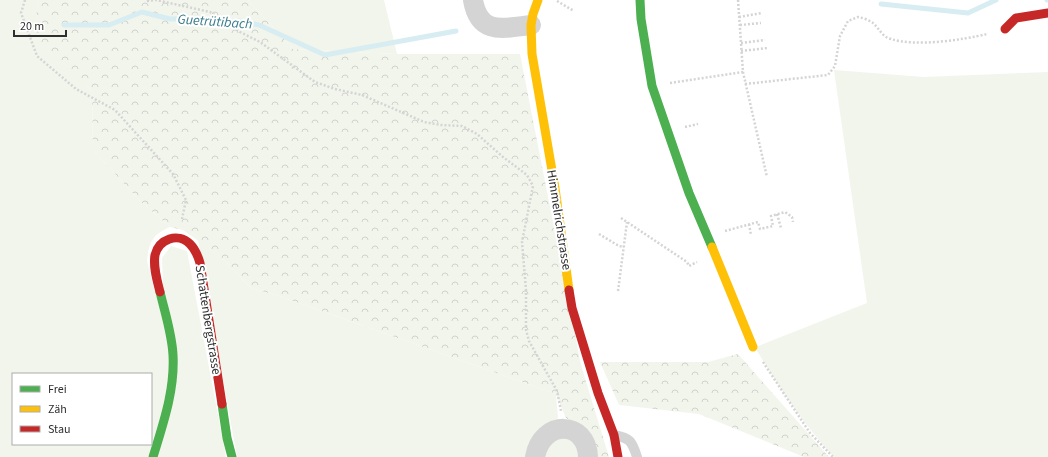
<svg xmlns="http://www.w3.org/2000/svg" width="1048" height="457" font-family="'Source Sans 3',sans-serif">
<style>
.grass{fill:#f2f5ec;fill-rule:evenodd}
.forest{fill:url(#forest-crowns)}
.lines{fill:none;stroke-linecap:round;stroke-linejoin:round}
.stream{stroke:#d8edf2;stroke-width:5}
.path{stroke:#d4d4d4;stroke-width:2.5;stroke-dasharray:2 2;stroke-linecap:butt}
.lane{stroke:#d4d4d4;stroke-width:10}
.street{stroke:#d4d4d4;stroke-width:20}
.fast{stroke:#4caf50;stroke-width:9}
.slow{stroke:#ffc107;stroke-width:9}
.jam{stroke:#c62828;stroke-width:9}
.labels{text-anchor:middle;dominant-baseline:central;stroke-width:4;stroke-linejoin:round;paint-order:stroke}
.street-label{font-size:13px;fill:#2f2f2f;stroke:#fff}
.water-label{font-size:14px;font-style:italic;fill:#387c8c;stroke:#fff}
</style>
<defs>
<pattern id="forest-crowns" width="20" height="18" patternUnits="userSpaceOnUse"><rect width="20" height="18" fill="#f2f5ec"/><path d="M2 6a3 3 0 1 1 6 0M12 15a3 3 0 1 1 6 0" fill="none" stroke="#d0d2cb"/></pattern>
</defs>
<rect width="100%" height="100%" fill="#fff"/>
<g class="grass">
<path d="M0,0H39L37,7L36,36L92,91L93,150L139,200L170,227C152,235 149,242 147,261C154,291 165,321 168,351C172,383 158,427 148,457H0ZM13,374H151V444H13Z"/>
<polygon points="248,0 384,0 397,54 293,49"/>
<path d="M834,70L924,77L1048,72V457H834C804,425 780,388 757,351L756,347L867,303Z"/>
<polygon points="198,240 222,258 251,288 282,297 556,394 558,418 548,423 530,457 237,457"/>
<polygon points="171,246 187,251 226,457 157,457 168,419 162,258"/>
<polygon points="559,436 575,441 581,457 542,457 544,448"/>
</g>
<g class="forest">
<polygon points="39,0 248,0 293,49 397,54 520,54 581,365 609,457 595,457 576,424 566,418 556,394 282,297 251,288 222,258 183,230 170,227 139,200 93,150 92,91 35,36 37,7"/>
<polygon points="738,354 829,457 804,457 699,414 619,405 600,362 708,362"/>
</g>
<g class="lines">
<g class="stream">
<polyline points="1047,0 1048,0"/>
<polyline points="881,4 968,13 996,0"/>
<polyline points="64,25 109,25 142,12 170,19 203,18 216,24 239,21 259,25 325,55 456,31"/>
</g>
<g class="path">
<polyline points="25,0 21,13 37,56 76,89 115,110 173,174 186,200 182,219"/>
<polyline points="148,0 148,1 156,0 210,12 240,32 260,42 315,82 335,89 362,95 424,122 441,125 462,126 477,134 503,157 527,175 533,186 522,242 526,290 526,330 529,341 557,391 561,411"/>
<polyline points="738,0 743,72 767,177"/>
<polyline points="557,1 574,11"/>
<polyline points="739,17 762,13"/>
<polyline points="740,25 761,23"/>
<polyline points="741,43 765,40"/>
<polyline points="741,51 768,48"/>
<polyline points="670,83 743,72"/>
<path d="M745,84L828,75L835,66L840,36L848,21L858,17C863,18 869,20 873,23C879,28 882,37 891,39C915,47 962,40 987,34"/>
<polyline points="685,127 698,124"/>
<polyline points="777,214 781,228"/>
<polyline points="621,218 687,262 689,266 697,262"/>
<polyline points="749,224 751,235"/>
<polyline points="725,231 758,222 760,229 773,226 771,216 785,212 792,217 793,222"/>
<polyline points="599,234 619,246 624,247"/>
<polyline points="618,291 627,222"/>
<polyline points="763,362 810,433 833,457"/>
</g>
<path class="lane" d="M614,435C630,438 632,441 637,457"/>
<g class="street">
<path d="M473,0C479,36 504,28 531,25"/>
<path d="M535,457C542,419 587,420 588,457"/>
</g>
<g class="fast">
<polyline points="640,0 641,19 652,86 689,193 712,247"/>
<polyline points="222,404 227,438 232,457"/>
<path d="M153,457C163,424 175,390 173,355C172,334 165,313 160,292"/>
</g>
<g class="slow">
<polyline points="538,0 533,14 531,25 532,54 555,188 569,290"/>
<polyline points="712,247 753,347"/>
</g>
<g class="jam">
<polyline points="1005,29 1016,18 1048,13"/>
<polyline points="569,290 572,308 598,393 614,435 618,457"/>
<path d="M160,292C157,280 153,267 155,255C159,239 178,232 190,244C195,249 198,256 200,263L222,404"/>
</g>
</g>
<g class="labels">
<g class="street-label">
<text transform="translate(559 220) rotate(81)">Himmelrichstrasse</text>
<text transform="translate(208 320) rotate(81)">Schattenbergstrasse</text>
</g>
<g class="water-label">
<text transform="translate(215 22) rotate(4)">Guetrütibach</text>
</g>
</g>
<rect x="12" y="373" width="140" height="72" fill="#ffffff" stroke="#acacac"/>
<rect x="20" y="386" width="20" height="6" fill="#4caf50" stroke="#acacac"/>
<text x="48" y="393" font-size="12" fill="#2f2f2f">Frei</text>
<rect x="20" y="406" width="20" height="6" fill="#ffc107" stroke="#acacac"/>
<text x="48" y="413" font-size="12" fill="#2f2f2f">Zäh</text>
<rect x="20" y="426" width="20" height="6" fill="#c62828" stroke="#acacac"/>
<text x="48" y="433" font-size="12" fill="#2f2f2f">Stau</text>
<path d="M14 30v6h52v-6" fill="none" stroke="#2f2f2f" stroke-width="2"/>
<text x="20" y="30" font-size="12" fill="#2f2f2f" stroke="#ffffff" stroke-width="3" paint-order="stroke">20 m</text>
</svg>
